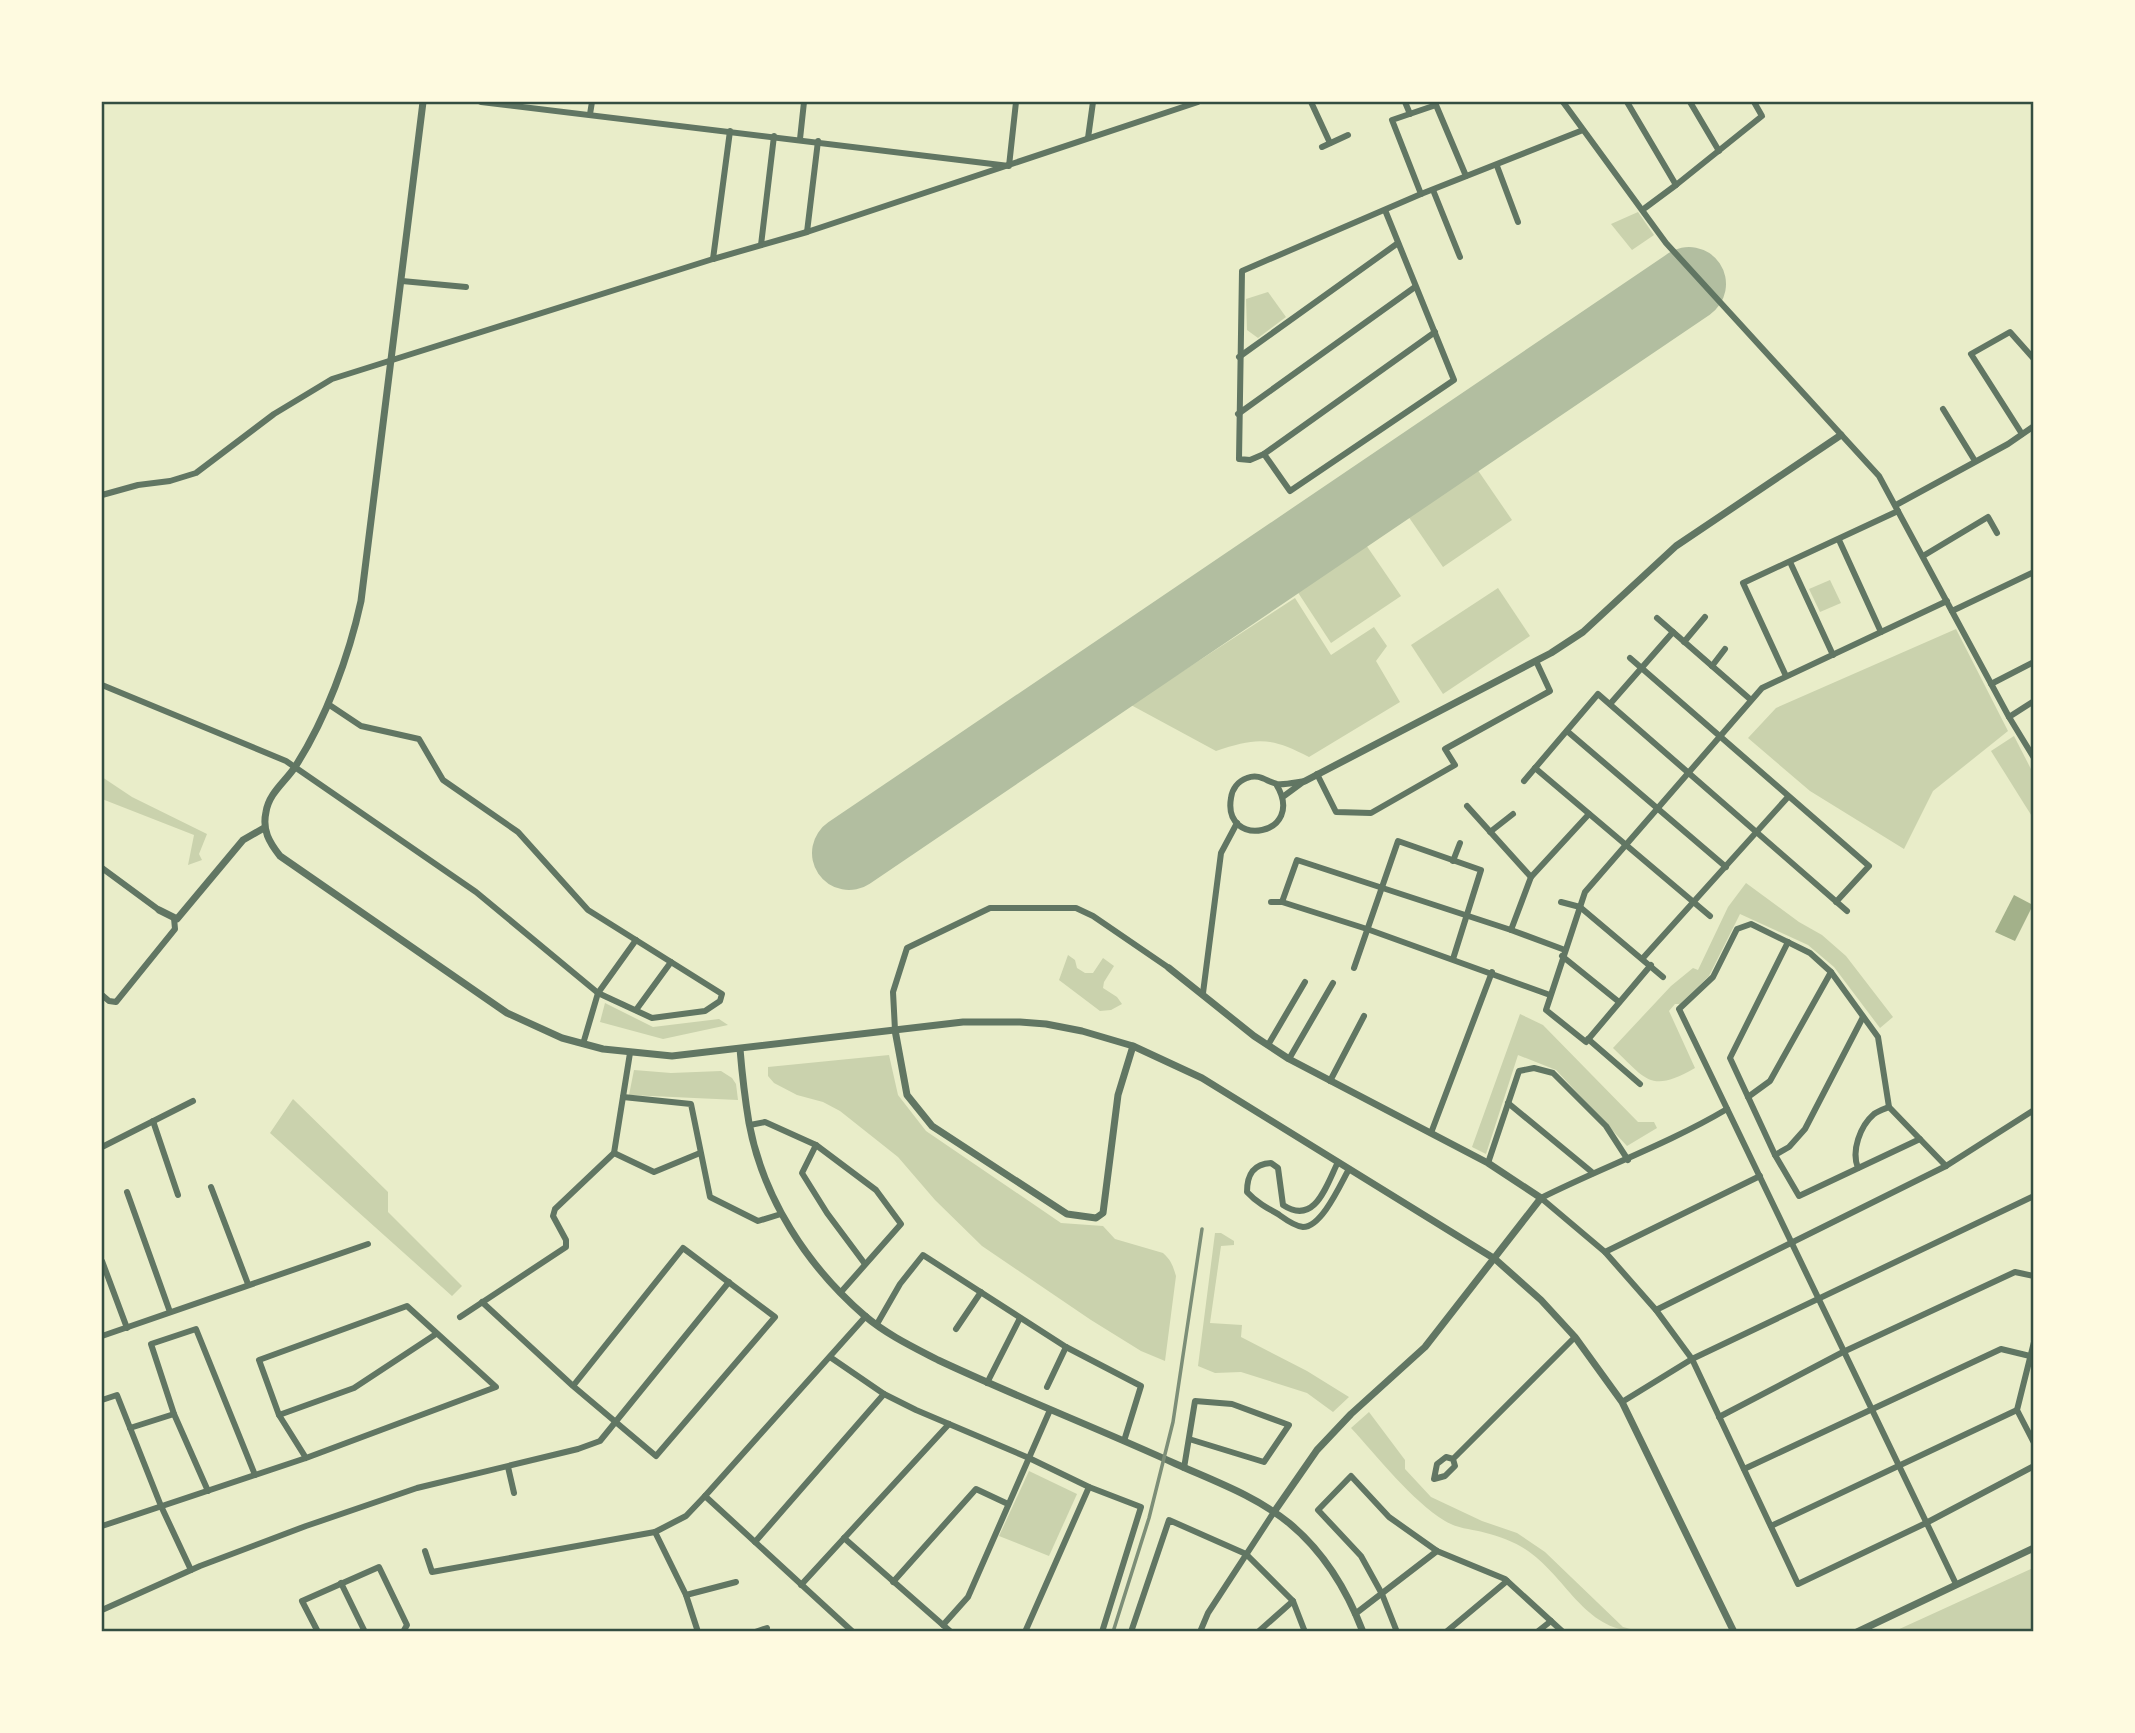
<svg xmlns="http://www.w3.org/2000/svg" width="2135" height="1733" font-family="Poppins,sans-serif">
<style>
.green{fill:#cad2ad}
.water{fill:#a3b18a}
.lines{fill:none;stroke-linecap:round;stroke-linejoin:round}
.runway{stroke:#b2bea0;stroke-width:74}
.minor{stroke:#617663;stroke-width:6}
.tertiary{stroke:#617663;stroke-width:7}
.rail{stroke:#7c8e77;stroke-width:3.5}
.neatline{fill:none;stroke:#344e41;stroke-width:2.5}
</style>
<rect width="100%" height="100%" fill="#e9edc9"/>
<g class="green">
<polygon points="1638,212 1654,235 1632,250 1611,224"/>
<polygon points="1268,292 1286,317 1258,338 1247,330 1246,299"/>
<polygon points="1477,469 1512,520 1443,567 1408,516"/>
<polygon points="1366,545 1401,596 1331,643 1297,591"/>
<polygon points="1830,580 1841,603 1820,612 1809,589"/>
<polygon points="1498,588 1530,636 1443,694 1411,645"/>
<path d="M1295,598L1331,655L1374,627L1387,646L1376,661L1400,702L1309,757C1271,737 1257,737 1216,751L1131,705Z"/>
<polygon points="1956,629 2008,731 1933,791 1904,849 1810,791 1748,738 1776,708"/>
<polygon points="2014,736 2033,773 2033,818 1991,751"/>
<polygon points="102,777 132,797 207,834 199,854 202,860 188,865 194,835 102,799"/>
<path d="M1746,883L1799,922L1822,935L1846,956L1893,1017L1880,1028L1834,967L1808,945L1740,914L1709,976L1680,1004H1675L1669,1011L1695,1068C1650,1094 1646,1079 1613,1048L1671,986L1693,968L1698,970L1728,907Z"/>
<polygon points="1068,955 1075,960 1077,968 1085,973 1093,973 1103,958 1114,966 1104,982 1103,988 1117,997 1122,1004 1111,1010 1100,1011 1059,980"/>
<polygon points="605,1003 653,1027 719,1019 728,1025 663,1039 600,1022"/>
<polygon points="1520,1014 1543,1025 1638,1122 1654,1122 1657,1128 1627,1146 1556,1070 1518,1055 1486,1154 1472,1147"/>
<path d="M889,1055L898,1095L926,1131L1061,1223L1103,1226L1115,1239L1163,1253C1171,1260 1173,1266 1176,1276L1165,1361L1141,1351L1091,1320L982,1246L935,1200L898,1157L840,1111L823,1102L797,1095L774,1083L768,1076V1067Z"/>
<polygon points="634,1070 671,1073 721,1071 732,1078 736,1084 738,1100 629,1095"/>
<polygon points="293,1099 388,1192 388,1212 462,1286 452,1296 270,1133"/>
<polygon points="1215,1233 1221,1233 1234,1241 1234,1245 1221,1246 1210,1323 1242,1325 1241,1337 1307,1371 1349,1397 1333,1412 1307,1393 1241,1372 1215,1373 1198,1366"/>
<path d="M1369,1412L1405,1460V1469L1431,1497L1482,1521L1517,1533L1545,1552L1623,1627L1638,1631C1584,1632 1566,1575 1525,1549C1515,1542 1498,1536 1486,1533C1472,1529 1458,1529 1445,1521C1412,1501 1378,1457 1351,1428Z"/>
<polygon points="1029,1471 1077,1494 1049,1556 999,1536"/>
<polygon points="2033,1568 2033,1631 1895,1631"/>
</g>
<polygon class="water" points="2014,895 2033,905 2015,941 1995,932"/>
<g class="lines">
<polyline class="runway" points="849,853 1689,284"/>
<g class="minor">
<polyline points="481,102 1009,166 1016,102"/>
<polyline points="1311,102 1330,143"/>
<polyline points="1405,102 1410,114"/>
<polyline points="1563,102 1666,243 1879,476 2009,717 2034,758"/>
<polyline points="1627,102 1676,185 1762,116 1754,102"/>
<polyline points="1690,102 1719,151"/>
<polyline points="590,114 592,102"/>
<polyline points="1088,138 1093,102"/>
<polyline points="800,139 804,102"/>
<polyline points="1322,147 1348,135"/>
<polyline points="1497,166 1518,222"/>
<polyline points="1433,190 1460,257"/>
<polyline points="1421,194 1392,120 1436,105 1466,176"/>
<polyline points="1645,208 1676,185"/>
<polyline points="807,232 818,141"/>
<polyline points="761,245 774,136"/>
<polyline points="713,259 730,131"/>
<polyline points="402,281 466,287"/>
<polyline points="1435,332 1264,454 1250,460 1239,459 1242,271 1421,194 1583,130"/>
<polyline points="1239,357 1398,243"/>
<polyline points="1943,409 1975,461"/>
<polyline points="1238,414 1415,287"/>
<polyline points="2022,434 1971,354 2010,332 2034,359"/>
<polyline points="1264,454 1290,491 1454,380 1385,210"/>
<polyline points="102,495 138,485 170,481 196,473 274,414 332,379 713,259 807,232 1198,102"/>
<polyline points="1896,505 2008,444 2034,426"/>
<polyline points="1839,540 1881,632"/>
<polyline points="1923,556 1988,517 1997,533"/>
<polyline points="1790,562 1833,655"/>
<polyline points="1952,611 2034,572"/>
<polyline points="1657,618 1751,700"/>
<polyline points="1684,642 1705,617"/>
<polyline points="1630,658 1869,866 1836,902"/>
<polyline points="1712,666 1725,649"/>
<polyline points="1786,676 1743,583 1898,511"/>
<polyline points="1991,684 2034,662"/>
<polyline points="102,685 286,761 476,892 598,993 652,1018 705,1011 720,1001 722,994 588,910 518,832 443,780 419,739 361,726 328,704"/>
<polyline points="1610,704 1673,632"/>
<polyline points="2009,717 2034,701"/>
<polyline points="1567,731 1726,867"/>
<polyline points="1535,768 1710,916"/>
<polyline points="1317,774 1336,812 1371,813 1455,765 1445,749 1550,691 1536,661"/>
<polyline points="1524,781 1598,694 1847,911"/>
<path d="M1276,784C1308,836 1222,850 1231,798C1232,789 1238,781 1247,778C1260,773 1267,782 1277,784C1285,785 1297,782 1305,781"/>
<polyline points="1284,796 1303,782"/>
<polyline points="1467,806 1531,877"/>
<polyline points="1490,832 1513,814"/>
<polyline points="1453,861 1460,843"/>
<polyline points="102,868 159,910"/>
<polyline points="1271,902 1282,902 1367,929 1550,995"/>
<polyline points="1282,902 1297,860 1511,930 1565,950"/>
<polyline points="1561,902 1580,907 1663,977"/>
<polyline points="1511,930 1531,877 1589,814"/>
<polyline points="1788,942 1730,1058 1775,1155 1799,1196 1920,1139"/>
<polyline points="1562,956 1619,1002"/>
<polyline points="1643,958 1788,797"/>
<polyline points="1651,965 1586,1042 1546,1010 1585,892 1762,688 1947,601"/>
<polyline points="1354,968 1398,841 1481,870 1453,959"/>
<polyline points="1203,993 1221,853 1237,823"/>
<polyline points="102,995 109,1001 116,1002 175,929 174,918"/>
<polyline points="636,1010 671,962"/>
<polyline points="895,1030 893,992 907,948 990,908 1076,908 1093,916 1169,968"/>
<polyline points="1588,1039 1640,1084"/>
<polyline points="583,1044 598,993 636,940"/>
<polyline points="1268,1045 1305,982"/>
<polyline points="1289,1059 1333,983"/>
<polyline points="1330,1081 1364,1016"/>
<polyline points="623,1097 691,1104 710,1197 758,1221 781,1214"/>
<polyline points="1748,1097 1770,1081 1831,972"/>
<polyline points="1508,1103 1593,1173"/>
<path d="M1727,1109C1668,1144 1603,1167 1541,1198L1605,1252L1656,1310L1692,1359L1798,1584L1926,1523L2034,1466"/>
<polyline points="153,1121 178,1195"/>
<polyline points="750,1125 765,1122 816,1145 876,1190 901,1224 841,1292"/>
<polyline points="1431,1133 1492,972"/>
<polyline points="816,1145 802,1173 827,1213 865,1264"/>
<polyline points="102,1147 193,1101"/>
<polyline points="614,1153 654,1172 700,1153"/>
<polyline points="1775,1155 1789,1147 1805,1129 1863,1017"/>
<path d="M1338,1162C1326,1186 1315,1226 1283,1205L1278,1168L1271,1163C1253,1164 1247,1175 1247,1192C1256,1202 1267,1208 1278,1214C1285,1219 1294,1226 1303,1227C1322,1227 1341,1183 1349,1169"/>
<polyline points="1488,1163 1519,1071 1534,1068 1553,1073 1606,1126 1628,1160"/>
<polyline points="1946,1166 1889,1107 1878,1037 1831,972 1810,953 1751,924 1737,929 1713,977 1679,1009 1956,1584"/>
<path d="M1858,1168C1851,1151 1860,1126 1874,1114C1878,1111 1884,1109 1889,1107"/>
<polyline points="211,1187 248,1284"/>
<polyline points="127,1192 170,1312"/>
<polyline points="1605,1252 1760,1176"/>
<polyline points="102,1261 127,1328"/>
<polyline points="482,1302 573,1386 656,1456 775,1317 683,1248 573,1386"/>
<polyline points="1656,1310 1946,1166 2034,1110"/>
<polyline points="460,1317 566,1247 566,1240 553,1216 555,1209 614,1153 630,1053"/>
<polyline points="877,1324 900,1284 923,1255 1066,1347 1141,1386 1124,1441"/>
<polyline points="956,1329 981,1292"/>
<polyline points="102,1336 368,1244"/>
<polyline points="2034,1342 2017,1410 2034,1443"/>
<polyline points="830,1357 884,1394 916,1410 1029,1458 1089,1487 1141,1507 1102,1632"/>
<polyline points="987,1383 1020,1318"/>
<polyline points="1047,1387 1066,1347"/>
<polyline points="102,1400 117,1395 161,1506 191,1570"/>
<polyline points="1622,1402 1692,1359 2034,1196"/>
<polyline points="174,1414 151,1344 196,1329 255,1475"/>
<polyline points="279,1415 354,1388 436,1334"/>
<polyline points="1719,1417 1843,1352 2015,1272 2034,1276"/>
<polyline points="130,1428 174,1414 208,1491"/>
<polyline points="1453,1459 1446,1457 1437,1464 1434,1479 1445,1476 1455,1466 1453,1459 1575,1337"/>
<polyline points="508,1467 514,1493"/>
<polyline points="1184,1468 1195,1401 1232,1404 1289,1425 1264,1462 1189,1439"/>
<polyline points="1744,1469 2001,1349 2030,1356"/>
<polyline points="705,1496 686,1516 655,1532 686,1595 736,1582"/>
<polyline points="102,1526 306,1458 496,1387 407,1306 259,1360 279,1415 306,1458"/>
<polyline points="1771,1526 2017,1410"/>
<polyline points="844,1538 951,1632"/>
<polyline points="755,1542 884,1394"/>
<polyline points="425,1551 432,1572 655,1532"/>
<polyline points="893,1582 976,1489 1008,1504"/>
<polyline points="341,1583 365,1632"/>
<polyline points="801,1585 949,1424"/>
<polyline points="686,1595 698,1632"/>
<polyline points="102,1610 200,1566 306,1526 417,1488 578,1449 600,1441 729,1282"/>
<polyline points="1355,1614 1437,1551"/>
<polyline points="943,1625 968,1597 1050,1410"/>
<polyline points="318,1632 302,1601 379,1567 407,1625 403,1632"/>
<polyline points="755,1632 767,1628"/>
<polyline points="853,1632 705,1496 866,1316"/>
<polyline points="1025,1632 1089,1487"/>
<polyline points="1131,1632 1169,1520 1246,1554 1293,1601 1305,1632"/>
<polyline points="1200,1632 1208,1613 1274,1512"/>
<polyline points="1258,1632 1293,1601"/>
<polyline points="1397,1632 1382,1594 1361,1556 1318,1510 1351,1476 1389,1517 1437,1551 1505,1579 1563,1632"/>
<polyline points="1446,1632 1507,1581"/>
<polyline points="1537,1632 1551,1621"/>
</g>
<g class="tertiary">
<path d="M423,102L361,601C349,656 326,719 295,767C285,782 269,793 266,812C262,830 269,842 280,856L507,1013L562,1038L603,1049L672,1056L963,1022H1020L1046,1024L1082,1031L1133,1046L1202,1078L1495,1259L1541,1300L1575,1337L1622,1402L1734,1632"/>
<polyline points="1305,781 1551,653 1583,632 1676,546 1841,435"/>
<polyline points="159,910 177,919 243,840 264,828"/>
<polyline points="1169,968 1254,1036 1289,1059 1488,1163 1541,1198 1425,1347 1351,1414 1317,1450 1274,1512"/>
<polyline points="895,1030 907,1095 932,1126 1067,1214 1096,1218 1103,1213 1118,1095 1133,1046"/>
<path d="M740,1049C742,1073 745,1099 749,1123C763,1198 807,1266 865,1316C886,1334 913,1347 938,1360C1017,1397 1097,1428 1176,1464C1214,1481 1256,1496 1289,1523C1323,1551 1347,1590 1363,1632"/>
<polyline points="1857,1632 2034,1548"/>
</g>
<polyline class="rail" points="1113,1632 1149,1518 1173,1422 1202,1229"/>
</g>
<rect width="2135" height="1733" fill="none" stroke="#fefae0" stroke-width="206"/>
<rect x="103" y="103" width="1929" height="1527" class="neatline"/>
</svg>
